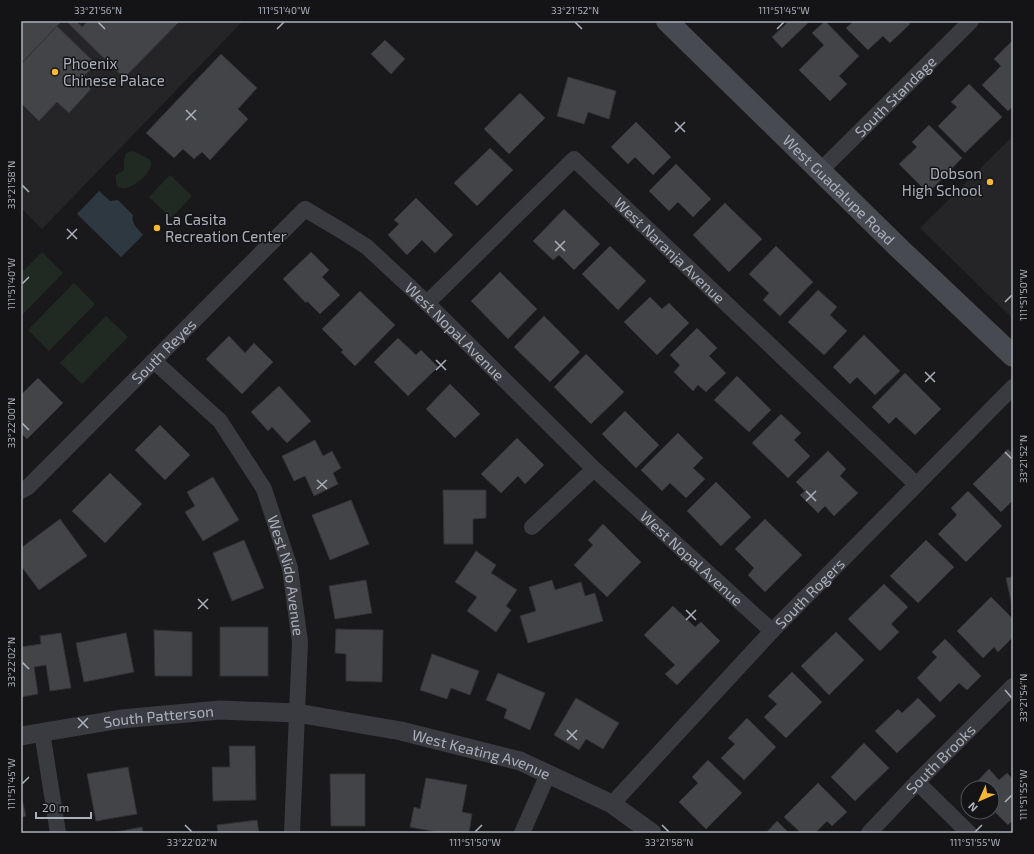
<svg xmlns="http://www.w3.org/2000/svg" width="1034" height="854" font-family="'Exo 2',sans-serif">
<style>
.built{fill:#252528}
.green{fill:#212a22}
.water{fill:#2e3840}
.building{fill:#434448;stroke:#333337}
.lines{fill:none;stroke-linecap:round;stroke-linejoin:round}
.minor{stroke:#3a3b40;stroke-width:16}
.tertiary{stroke:#3a3b40;stroke-width:19}
.secondary{stroke:#484a51;stroke-width:22}
.ticks{fill:none;stroke:#abb0bb;stroke-width:1.5}
.poi-dot{fill:#f7b935;stroke:#141416;stroke-width:1.5}
.labels{text-anchor:middle;dominant-baseline:central;stroke-width:3;stroke-linejoin:round;paint-order:stroke}
.poi-label{font-size:15px;fill:#abb0bb;stroke:#141416;text-anchor:start}
.street-label{font-size:15px;fill:#abb0bb;stroke:#141416}
.neatline{fill:none;stroke:#abb0bb;stroke-width:1.5}
.ticks-label{font-size:10px;text-anchor:middle;fill:#abb0bb}
</style>
<rect width="100%" height="100%" fill="#19191b"/>
<g class="built">
<polygon points="21,21 243,21 42,229 21,208"/>
<polygon points="1013,136 1013,319 920,228"/>
</g>
<g class="green">
<path d="M133,151C135,152 149,159 150,160C159,172 112,207 116,175L124,170V160L126,153Z"/>
<polygon points="170,175 192,196 171,218 149,197"/>
<polygon points="42,252 63,273 21,316 21,273"/>
<polygon points="74,283 95,304 49,351 28,330"/>
<polygon points="106,316 128,337 82,384 60,363"/>
</g>
<path class="water" d="M99,191L110,201L118,200L133,215C131,224 138,229 143,235L121,257L77,214Z"/>
<g class="building">
<polygon points="21,21 62,21 21,64"/>
<polygon points="66,21 76,21 82,27 88,21 180,21 124,78"/>
<polygon points="789,21 810,21 782,48 772,37"/>
<polygon points="825,21 859,56 839,76 847,84 830,101 799,70 824,45 812,33"/>
<polygon points="854,21 908,21 910,24 890,43 883,36 868,50 846,28"/>
<polygon points="57,26 96,64 81,79 91,89 69,113 57,102 39,121 21,103 21,64"/>
<polygon points="385,40 405,59 391,74 371,54"/>
<polygon points="1011,42 1013,43 1013,106 1008,111 982,85 1001,66 994,59"/>
<polygon points="221,54 257,88 238,109 248,119 210,160 202,152 194,159 183,149 174,158 146,133"/>
<polygon points="568,77 616,91 609,119 588,112 584,124 557,116"/>
<polygon points="969,84 1002,117 965,153 938,126 957,107 951,102"/>
<polygon points="520,93 545,118 509,154 484,129"/>
<polygon points="636,122 671,157 653,175 635,157 628,164 611,147"/>
<polygon points="929,125 962,158 928,193 899,164 917,147 912,142"/>
<polygon points="490,148 513,170 477,206 454,183"/>
<polygon points="676,164 711,199 693,217 678,202 669,211 649,191"/>
<polygon points="416,198 453,235 435,253 422,240 407,255 388,235 399,224 394,220"/>
<polygon points="725,203 762,239 729,272 693,235"/>
<polygon points="564,209 600,244 574,270 559,255 553,260 533,241"/>
<polygon points="610,246 646,281 618,310 582,274"/>
<polygon points="776,246 813,282 780,316 763,300 769,293 749,274"/>
<polygon points="311,252 329,270 322,277 340,295 320,314 307,301 306,303 283,279"/>
<polygon points="500,272 537,309 508,339 471,301"/>
<polygon points="818,290 837,307 830,315 847,331 824,355 788,322"/>
<polygon points="360,291 395,325 355,366 341,352 343,350 322,329"/>
<polygon points="650,297 662,309 669,303 689,323 657,355 624,322"/>
<polygon points="544,316 580,352 550,382 514,347"/>
<polygon points="697,328 717,348 709,356 726,373 706,392 698,385 693,391 674,372 680,365 670,355"/>
<polygon points="864,335 900,371 875,395 857,377 850,384 833,367"/>
<polygon points="229,336 245,353 254,343 273,362 242,394 206,359"/>
<polygon points="398,338 416,355 421,350 438,367 408,396 374,362"/>
<polygon points="586,354 624,392 591,424 554,387"/>
<polygon points="905,373 941,409 915,435 896,417 889,424 872,407"/>
<polygon points="737,376 771,410 749,432 714,400"/>
<polygon points="38,378 63,403 27,439 21,433 21,395"/>
<polygon points="450,384 480,414 455,438 426,409"/>
<polygon points="279,386 311,421 287,443 272,427 268,431 251,412"/>
<polygon points="625,411 659,445 636,468 602,434"/>
<polygon points="781,414 801,433 794,440 810,456 788,478 752,443"/>
<polygon points="160,425 190,455 165,480 135,450"/>
<polygon points="678,433 703,458 693,468 705,479 686,498 670,483 662,491 641,470"/>
<polygon points="517,438 544,465 525,484 518,476 501,493 481,474"/>
<polygon points="315,440 323,456 332,451 341,468 333,473 338,484 314,496 305,476 294,481 282,456"/>
<polygon points="1008,449 1013,454 1013,500 1001,512 973,484"/>
<polygon points="828,451 846,469 840,476 858,493 834,516 825,506 818,513 800,495 805,491 796,482"/>
<polygon points="110,473 142,504 105,543 72,511"/>
<polygon points="213,477 239,520 203,541 185,512 195,506 187,492"/>
<polygon points="716,482 751,517 721,546 687,511"/>
<polygon points="443,490 486,490 486,518 473,519 473,544 444,544"/>
<polygon points="968,491 1002,526 966,562 938,534 957,515 951,508"/>
<polygon points="351,500 369,544 330,560 312,515"/>
<polygon points="60,519 87,556 39,590 21,566 21,548"/>
<polygon points="765,519 802,555 765,592 748,575 754,568 735,549"/>
<polygon points="603,524 641,562 607,597 574,565 593,545 588,540"/>
<polygon points="244,540 264,588 232,601 213,553"/>
<polygon points="926,540 954,567 918,603 890,576"/>
<polygon points="476,551 496,565 491,573 517,590 506,606 511,610 496,632 467,611 477,597 455,582"/>
<polygon points="1013,577 1013,604 1012,605 1006,578"/>
<polygon points="366,580 372,613 335,619 329,586"/>
<polygon points="552,580 555,590 581,582 585,596 595,593 603,621 528,643 520,616 536,611 529,587"/>
<polygon points="884,584 908,607 891,624 899,632 880,651 848,619"/>
<polygon points="991,597 1013,619 1013,637 998,652 994,647 983,658 957,631"/>
<polygon points="673,606 695,627 701,622 720,641 677,685 665,674 675,665 644,635"/>
<rect x="220" y="627" width="48" height="49"/>
<polygon points="336,629 383,630 382,682 346,681 346,654 335,653"/>
<polygon points="154,630 192,632 192,676 155,676"/>
<polygon points="836,632 864,660 829,695 801,666"/>
<polygon points="61,633 71,688 50,691 46,665 34,667 38,694 21,697 21,647 41,644 40,636"/>
<polygon points="126,633 134,672 84,682 76,643"/>
<polygon points="945,639 981,676 967,690 959,683 940,702 917,678 937,657 932,652"/>
<polygon points="432,654 479,671 470,695 451,688 447,699 420,690"/>
<polygon points="792,672 822,702 786,738 764,717 777,704 768,696"/>
<polygon points="498,673 545,693 530,730 504,718 507,709 486,700"/>
<polygon points="576,698 619,723 603,749 586,739 579,750 554,735"/>
<polygon points="918,698 936,716 897,753 875,731 898,709 902,713"/>
<polygon points="747,718 776,747 744,780 721,758 735,744 728,738"/>
<polygon points="864,743 889,768 855,801 831,777"/>
<polygon points="229,746 255,746 256,800 213,801 212,767 230,767"/>
<polygon points="708,760 742,793 706,829 679,802 698,783 692,777"/>
<polygon points="128,767 137,814 96,821 87,774"/>
<polygon points="989,769 999,780 1007,773 1013,779 1013,820 1008,825 992,809 992,788 971,788"/>
<polygon points="330,774 365,774 365,826 331,826"/>
<polygon points="426,778 467,785 462,812 472,814 469,833 442,833 410,827 414,807 420,809"/>
<polygon points="818,783 847,812 832,826 827,821 815,833 801,833 784,817"/>
<polygon points="21,796 26,816 21,817"/>
<polygon points="257,820 259,833 218,833 217,825"/>
<polygon points="777,821 789,833 766,833"/>
<polygon points="142,827 143,833 111,833"/>
</g>
<g class="lines">
<g class="minor">
<path id="s1" d="M820,171L971,21"/>
<path id="s2" d="M427,303L574,159L916,484"/>
<path id="s3" d="M154,361L220,421L264,489L290,568L300,642L292,833"/>
<path id="s4" d="M21,491L28,487L305,209L342,231L367,247L427,303L594,469L772,631"/>
<polyline points="532,527 594,469"/>
<polyline points="42,732 58,833"/>
<polyline points="917,782 969,833"/>
<path id="s5" d="M612,804L772,631L1013,387"/>
<polyline points="522,833 548,774"/>
<path id="s6" d="M869,833L917,782L1013,686"/>
</g>
<path class="tertiary" id="s7" d="M21,736L121,719L220,710L297,713L401,731L520,761L612,804L652,833"/>
<path class="secondary" id="s8" d="M667,21L901,250L1013,356"/>
</g>
<path class="ticks" d="M98,22L105,29M575,22L582,29M277,29L284,22M777,29L784,22M186,110L196,120M186,120L196,110M675,122L685,132M675,132L685,122M22,185L29,192M67,229L77,239M67,239L77,229M555,241L565,251M555,251L565,241M22,284L29,277M1005,302L1012,295M436,360L446,370M436,370L446,360M925,372L935,382M925,382L935,372M22,423L29,430M1005,452L1012,459M317,480L327,489M317,489L327,480M806,491L816,501M806,501L816,491M198,599L208,609M198,609L208,599M686,610L696,620M686,620L696,610M22,662L29,669M1005,690L1012,698M78,718L88,728M78,728L88,718M567,730L577,740M567,740L577,730M22,784L29,777M1005,802L1012,795M185,825L192,832M662,825L669,832M475,832L482,825M975,832L982,825"/>
<g class="poi-dot">
<circle cx="55" cy="72" r="4"/>
<circle cx="990" cy="182" r="4"/>
<circle cx="157" cy="228" r="4"/>
</g>
<g class="labels">
<g class="poi-label">
<text x="63" y="63">Phoenix<tspan x="63" dy="17">Chinese Palace</tspan></text>
<text x="982" y="173" text-anchor="end">Dobson<tspan x="982" dy="17">High School</tspan></text>
<text x="165" y="219">La Casita<tspan x="165" dy="17">Recreation Center</tspan></text>
</g>
<g class="street-label">
<text stroke="none"><textPath href="#s1" startOffset="106">South Standage</textPath></text>
<text stroke="none"><textPath href="#s8" startOffset="241">West Guadalupe Road</textPath></text>
<text stroke="none"><textPath href="#s2" startOffset="338">West Naranja Avenue</textPath></text>
<text stroke="none"><textPath href="#s4" startOffset="595">West Nopal Avenue</textPath></text>
<text stroke="none"><textPath href="#s4" startOffset="200">South Reyes</textPath></text>
<text stroke="none"><textPath href="#s4" startOffset="923">West Nopal Avenue</textPath></text>
<text stroke="none"><textPath href="#s3" startOffset="260">West Nido Avenue</textPath></text>
<text stroke="none"><textPath href="#s5" startOffset="289">South Rogers</textPath></text>
<text stroke="none"><textPath href="#s7" startOffset="139">South Patterson</textPath></text>
<text stroke="none"><textPath href="#s7" startOffset="467">West Keating Avenue</textPath></text>
<text stroke="none"><textPath href="#s6" startOffset="103">South Brooks</textPath></text>
</g>
</g>
<rect width="1034" height="854" fill="none" stroke="#141416" stroke-width="44"/>
<g transform="translate(980 800) rotate(225)"><circle r="19" fill="#141416" stroke="#505258"/>
<path d="M0-3L7 15L0 10L-7 15Z" fill="#f7b935"/>
<text y="-6" font-size="11" font-weight="bold" text-anchor="middle" fill="#abb0bb">N</text>
</g>
<path d="M36 812v6h55v-6" fill="none" stroke="#abb0bb" stroke-width="2"/>
<text x="42" y="812" font-size="12" fill="#abb0bb" stroke="#141416" stroke-width="3" paint-order="stroke">20 m</text>
<rect x="22" y="22" width="990" height="810" class="neatline"/>
<g class="ticks-label">
<text x="98" y="14">33°21'56"N</text>
<text x="284" y="14">111°51'40"W</text>
<text x="575" y="14">33°21'52"N</text>
<text x="784" y="14">111°51'45"W</text>
<text transform="translate(11 185) rotate(-90)" y="4">33°21'58"N</text>
<text transform="translate(11 284) rotate(-90)" y="4">111°51'40"W</text>
<text transform="translate(1023 295) rotate(-90)" y="4">111°51'50"W</text>
<text transform="translate(11 423) rotate(-90)" y="4">33°22'00"N</text>
<text transform="translate(1023 459) rotate(-90)" y="4">33°21'52"N</text>
<text transform="translate(11 662) rotate(-90)" y="4">33°22'02"N</text>
<text transform="translate(1023 698) rotate(-90)" y="4">33°21'54"N</text>
<text transform="translate(11 784) rotate(-90)" y="4">111°51'45"W</text>
<text transform="translate(1023 795) rotate(-90)" y="4">111°51'55"W</text>
<text x="192" y="846">33°22'02"N</text>
<text x="475" y="846">111°51'50"W</text>
<text x="669" y="846">33°21'58"N</text>
<text x="975" y="846">111°51'55"W</text>
</g>
</svg>
